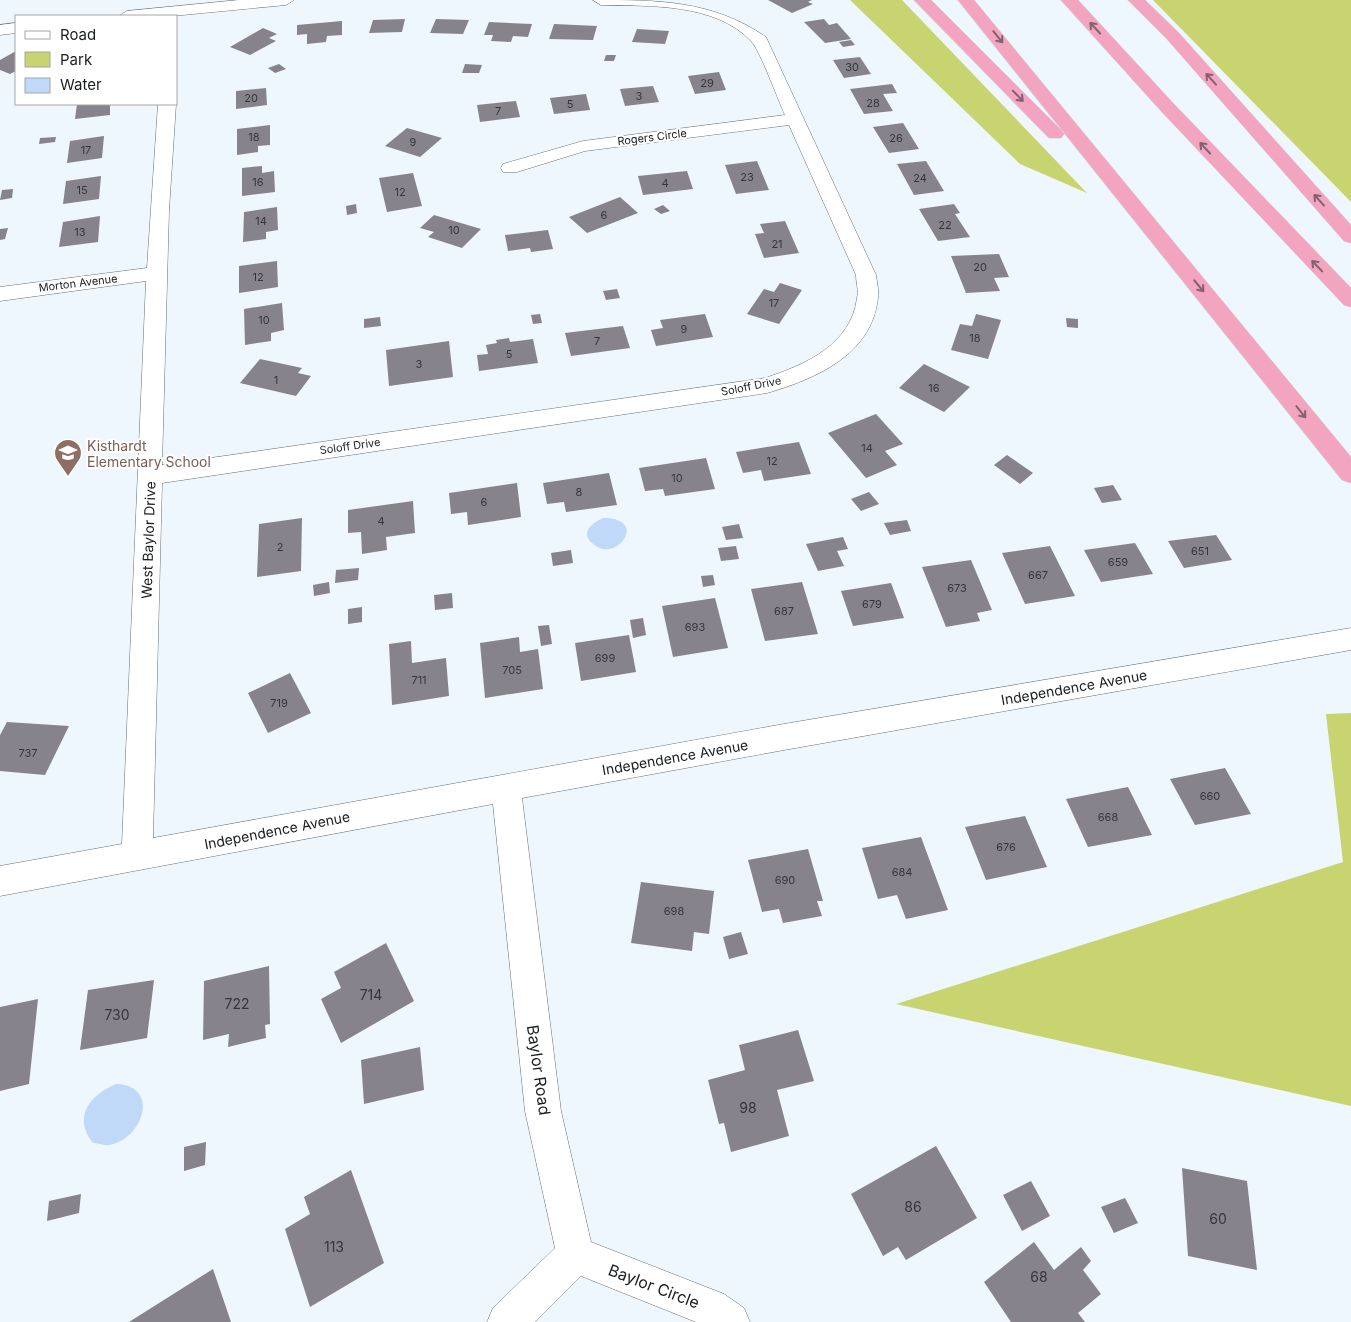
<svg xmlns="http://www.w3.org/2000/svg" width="1351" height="1322" font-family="Inter,sans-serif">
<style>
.green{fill:#c8d470}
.water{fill:#c1d9f9}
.building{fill:#86838c}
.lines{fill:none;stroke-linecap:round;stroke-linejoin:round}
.minor-casing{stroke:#666e74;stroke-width:1}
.highway-casing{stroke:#d1d2d2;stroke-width:1}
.minor{fill:#fff;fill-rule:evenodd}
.highway{fill:#f2a4c0;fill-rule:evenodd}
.oneway{stroke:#866070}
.labels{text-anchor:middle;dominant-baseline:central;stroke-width:4;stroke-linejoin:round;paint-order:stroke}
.number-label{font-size:11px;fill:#35363a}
.far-street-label{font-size:11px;fill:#1a1d1f;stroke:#fff}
.education-label{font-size:14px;fill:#785e54;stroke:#fff;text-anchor:start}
.street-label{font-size:14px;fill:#1a1d1f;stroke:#fff}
.near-number-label{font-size:14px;fill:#35363a}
.near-street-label{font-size:16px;fill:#1a1d1f;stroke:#fff}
</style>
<rect width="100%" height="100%" fill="#eef7fe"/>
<g class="green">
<polygon points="850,0 902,0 1087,193 1020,164"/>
<polygon points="1153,0 1351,0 1351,202"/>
<polygon points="1351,713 1351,1106 896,1004 1343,862 1326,714"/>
</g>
<g class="water">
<path d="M603,518C651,518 615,566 592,543C580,532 592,523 603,518Z"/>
<path d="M116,1084C162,1086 142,1140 109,1145C104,1146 98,1143 93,1143C72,1117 90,1095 116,1084Z"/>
</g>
<g class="building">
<polygon points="768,0 812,0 808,2 813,4 792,13"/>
<polygon points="405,19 402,32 369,33 373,20"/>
<polygon points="436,19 469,20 463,34 430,33"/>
<polygon points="824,19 829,25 837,23 851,39 825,43 804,22"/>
<polygon points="342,21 342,35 327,36 326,42 307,44 307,34 297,35 297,25"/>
<polygon points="489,22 532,24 528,37 513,36 511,42 491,41 493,35 484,35"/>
<polygon points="554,24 597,26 593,40 549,39"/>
<polygon points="263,28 277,34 269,38 276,41 250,55 230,47"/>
<polygon points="637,29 669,31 665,44 632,42"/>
<polygon points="851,40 855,45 843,47 839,42"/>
<polygon points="16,51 16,71 10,74 0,70 0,60"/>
<polygon points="606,55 616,55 614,61 604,61"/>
<polygon points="860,57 871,74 844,78 833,60"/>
<polygon points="279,64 286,69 275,73 268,68"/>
<polygon points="465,64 482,65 479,73 462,73"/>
<polygon points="719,72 726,90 695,94 688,76"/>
<polygon points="892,84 897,93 883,94 893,111 864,114 850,89"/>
<polygon points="653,86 659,102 625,106 620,89"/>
<polygon points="266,88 267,105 236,109 236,91"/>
<polygon points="586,94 590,110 554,114 550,98"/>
<polygon points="516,101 520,117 480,122 477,105"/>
<polygon points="77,104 110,104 110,115 75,119"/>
<polygon points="903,123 919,149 889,153 873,127"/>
<polygon points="270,125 270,145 258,146 258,152 237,155 237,129"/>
<polygon points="407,128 442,138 420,157 385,146"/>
<polygon points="104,136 102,158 67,163 70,141"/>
<polygon points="56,137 55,142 39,144 40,138"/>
<polygon points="757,161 769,190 736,194 725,165"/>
<polygon points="926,161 944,191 914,195 897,164"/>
<polygon points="262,166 262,173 274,171 275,192 242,196 242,168"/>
<polygon points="687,171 693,189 643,195 638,176"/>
<polygon points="413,173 422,206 387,212 379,178"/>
<polygon points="101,176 99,199 63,204 66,181"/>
<polygon points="13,189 12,198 0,200 2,190"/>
<polygon points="620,197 638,213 587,233 569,217"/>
<polygon points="356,204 357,213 347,215 346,206"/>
<polygon points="954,204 960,213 955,214 970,237 938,241 919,209"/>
<polygon points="663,205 670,211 661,214 654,209"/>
<polygon points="277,207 278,230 266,232 266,239 243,242 244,212"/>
<polygon points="434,215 481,229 462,248 428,237 434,232 420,228"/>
<polygon points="100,216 98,242 59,247 63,222"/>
<polygon points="785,221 799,253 764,258 755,234 764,233 760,224"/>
<polygon points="8,228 5,239 0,240 0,229"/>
<polygon points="548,230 553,249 531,252 530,248 508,251 505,235"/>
<polygon points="999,254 1009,277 994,278 1000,291 966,293 951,256"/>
<polygon points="277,261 278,287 239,293 239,266"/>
<polygon points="780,283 802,290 779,324 747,314 764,289 774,292"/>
<polygon points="617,289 620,298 606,300 603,291"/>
<polygon points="282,303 284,330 271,333 271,341 245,345 244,309"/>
<polygon points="540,314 542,323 533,324 531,315"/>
<polygon points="705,314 713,337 656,346 651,330 663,328 660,320"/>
<polygon points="976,314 1001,320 988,359 951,350 960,324 972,326"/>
<polygon points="380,317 381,326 364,328 364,319"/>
<polygon points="1066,318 1078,319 1078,328 1067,327"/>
<polygon points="623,326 630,348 571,356 565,333"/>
<polygon points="509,338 510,342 533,339 538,363 479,371 477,355 488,354 486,345 497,343 496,340"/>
<polygon points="449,341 453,377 389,386 386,350"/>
<polygon points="260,359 302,368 298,373 311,376 296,396 240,383"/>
<polygon points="924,364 970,387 944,412 899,388"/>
<polygon points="876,414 903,444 885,451 897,465 866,478 828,433"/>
<polygon points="799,442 811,474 764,481 761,470 743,473 736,452"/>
<polygon points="1007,455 1033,473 1020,484 994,465"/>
<polygon points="706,458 715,489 665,496 663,489 645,491 639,468"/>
<polygon points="609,473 617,505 566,512 564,502 547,504 543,483"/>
<polygon points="517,483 521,517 468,525 467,512 451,514 449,493"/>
<polygon points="1113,485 1122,500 1102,503 1094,488"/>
<polygon points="869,492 879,504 861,511 851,499"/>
<polygon points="413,501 415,533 386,537 387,550 362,554 361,532 348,533 348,510"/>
<polygon points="302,518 301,571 257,577 259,524"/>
<polygon points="907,520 911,531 890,535 884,523"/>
<polygon points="739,524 743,538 726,540 722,527"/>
<polygon points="1216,535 1232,560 1184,568 1168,541"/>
<polygon points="843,537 848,549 837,551 844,566 818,571 806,544"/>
<polygon points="1135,543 1153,574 1101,582 1084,550"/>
<polygon points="736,546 739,559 721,561 718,548"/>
<polygon points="1050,546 1075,596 1025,604 1002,553"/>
<polygon points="571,550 573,563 553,566 551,553"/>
<polygon points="971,560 992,610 977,613 980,621 946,627 922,567"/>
<polygon points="359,568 358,580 335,583 336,570"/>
<polygon points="713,575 715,585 703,587 701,576"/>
<polygon points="329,582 330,593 314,596 313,585"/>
<polygon points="802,582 818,634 765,641 751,589"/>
<polygon points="891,583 904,618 853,626 841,591"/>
<polygon points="452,593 453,608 435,610 434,595"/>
<polygon points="715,598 728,648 673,657 662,606"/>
<polygon points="362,607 362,622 348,624 348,609"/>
<polygon points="643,618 646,635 633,638 630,620"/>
<polygon points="549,625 552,644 541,646 538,626"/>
<polygon points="629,635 636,672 581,681 575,643"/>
<polygon points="519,637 520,652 538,649 543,689 485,698 480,643"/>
<polygon points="411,641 412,663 446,658 449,696 392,705 389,644"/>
<polygon points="290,673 311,713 268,733 248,693"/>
<polygon points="7,722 69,726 45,775 0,771 0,735"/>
<polygon points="1225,768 1251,814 1195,825 1170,779"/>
<polygon points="1128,787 1152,835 1088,847 1066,799"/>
<polygon points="1025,816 1047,867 986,880 965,827"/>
<polygon points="921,837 948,910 906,919 897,895 878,899 862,848"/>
<polygon points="808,849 823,901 817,901 822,916 783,923 779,909 762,912 748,860"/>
<polygon points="641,882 714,891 709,934 694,932 692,951 631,943"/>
<polygon points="741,932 748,954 729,959 723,937"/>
<polygon points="386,943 414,1001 341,1043 321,999 341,988 334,972"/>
<polygon points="269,966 270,1024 265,1025 266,1038 228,1047 229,1034 203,1040 204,981"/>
<polygon points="154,980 147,1038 80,1050 88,990"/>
<polygon points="38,999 29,1084 0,1091 0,1007"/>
<polygon points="798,1030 814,1081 777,1090 789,1136 731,1152 724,1123 719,1124 708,1080 745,1070 739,1045"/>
<polygon points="420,1047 424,1090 364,1104 361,1060"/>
<polygon points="206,1142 205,1165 184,1171 184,1147"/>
<polygon points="936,1146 977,1218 906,1260 898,1247 883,1256 851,1194"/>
<polygon points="1182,1168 1247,1181 1257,1270 1188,1256"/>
<polygon points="351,1170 384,1263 310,1307 285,1229 310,1214 304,1197"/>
<polygon points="1031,1181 1050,1216 1022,1231 1003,1195"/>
<polygon points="81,1194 79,1213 47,1221 49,1201"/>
<polygon points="1125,1198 1138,1223 1114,1233 1101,1207"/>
<polygon points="1034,1242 1054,1270 1081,1247 1091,1261 1083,1270 1101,1294 1078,1313 1085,1322 1011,1322 984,1282"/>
<polygon points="213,1269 231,1322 129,1322"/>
</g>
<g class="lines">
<defs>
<g id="minor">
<polygon points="239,0 294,0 286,5 172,16 119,16 127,11"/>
<path d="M593,0C658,0 712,0 766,37L876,275C877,283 879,291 878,298C872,355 815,379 767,393L162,483L153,838L784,724L1351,628V650L784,750L522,798L561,1111L591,1242L724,1294L744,1308L750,1322H696L581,1276L535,1322H487L493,1308L555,1248L525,1111L493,804L0,896V866L122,844L146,281L0,301V287L147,268L158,104H176L169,210L162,465L765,378C805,365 851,345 857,298C859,291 856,283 856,275L789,125L585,151L517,172H503L501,168L503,164L583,141L785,115C778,100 760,50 751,41C715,3 650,6 601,5Z"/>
<polygon points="16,23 16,33 0,35 0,25"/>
</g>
<g id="highway">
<polygon points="914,0 931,0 1061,130 1064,134 1061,138 1049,138"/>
<polygon points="958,0 974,0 1351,457 1351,483 1342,480"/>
<polygon points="1061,0 1078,0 1173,103 1351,288 1351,307 1344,305 1161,111"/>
<polygon points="1128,0 1145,0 1178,32 1351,225 1351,243 1344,241 1166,38"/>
</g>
</defs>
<use href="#minor" class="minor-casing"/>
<use href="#highway" class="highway-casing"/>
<use href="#minor" class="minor"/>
<use href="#highway" class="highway"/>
</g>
<defs><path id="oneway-shaft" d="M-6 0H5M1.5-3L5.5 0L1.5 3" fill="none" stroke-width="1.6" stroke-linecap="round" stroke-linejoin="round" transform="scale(1.25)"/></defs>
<g class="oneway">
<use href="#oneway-shaft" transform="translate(1095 28) rotate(-133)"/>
<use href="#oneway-shaft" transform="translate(998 37) rotate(51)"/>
<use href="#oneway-shaft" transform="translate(1211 79) rotate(-132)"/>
<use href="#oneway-shaft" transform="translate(1018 96) rotate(46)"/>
<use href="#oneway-shaft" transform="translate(1205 148) rotate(-133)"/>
<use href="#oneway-shaft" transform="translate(1319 200) rotate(-132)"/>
<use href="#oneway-shaft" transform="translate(1317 266) rotate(-134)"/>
<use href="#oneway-shaft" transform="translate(1199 286) rotate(50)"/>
<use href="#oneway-shaft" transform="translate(1301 412) rotate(51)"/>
</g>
<defs>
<symbol id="school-pin" viewBox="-11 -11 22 30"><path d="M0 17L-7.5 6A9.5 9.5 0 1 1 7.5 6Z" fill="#8d6e63" stroke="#fff"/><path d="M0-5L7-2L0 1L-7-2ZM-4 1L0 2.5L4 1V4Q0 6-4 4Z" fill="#fff"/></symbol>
</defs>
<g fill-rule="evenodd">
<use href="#school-pin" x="52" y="437" width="32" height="43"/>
</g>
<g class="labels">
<g class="number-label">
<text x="852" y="67">30</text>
<text x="707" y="83">29</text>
<text x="639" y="96">3</text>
<text x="251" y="98">20</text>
<text x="873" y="103">28</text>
<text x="570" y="104">5</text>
<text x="498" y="111">7</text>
<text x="254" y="137">18</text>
<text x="896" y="138">26</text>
<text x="413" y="142">9</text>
<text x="86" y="150">17</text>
<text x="747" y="177">23</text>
<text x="920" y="178">24</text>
<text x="258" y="182">16</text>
<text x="665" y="183">4</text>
<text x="82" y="190">15</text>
<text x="400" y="192">12</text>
<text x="604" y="215">6</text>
<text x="261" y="221">14</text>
<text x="945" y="225">22</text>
<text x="454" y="230">10</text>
<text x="80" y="232">13</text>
<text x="777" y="244">21</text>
<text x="980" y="267">20</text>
<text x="258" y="277">12</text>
<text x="774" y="303">17</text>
<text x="264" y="320">10</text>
<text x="684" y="329">9</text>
<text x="975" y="338">18</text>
<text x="597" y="341">7</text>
<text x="509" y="354">5</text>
<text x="419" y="364">3</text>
<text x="276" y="380">1</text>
<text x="934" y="388">16</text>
<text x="867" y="448">14</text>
<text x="772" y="461">12</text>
<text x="677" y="478">10</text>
<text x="579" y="492">8</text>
<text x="484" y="502">6</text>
<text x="381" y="521">4</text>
<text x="280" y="547">2</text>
<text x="1200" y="551">651</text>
<text x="1118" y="562">659</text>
<text x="1038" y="575">667</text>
<text x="957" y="588">673</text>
<text x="872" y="604">679</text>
<text x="784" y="611">687</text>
<text x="695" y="627">693</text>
<text x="605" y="658">699</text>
<text x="512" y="670">705</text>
<text x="419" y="680">711</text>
<text x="279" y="703">719</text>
<text x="28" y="753">737</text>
<text x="1210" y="796">660</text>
<text x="1108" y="817">668</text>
<text x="1006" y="847">676</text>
<text x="902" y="872">684</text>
<text x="785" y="880">690</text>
<text x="674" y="911">698</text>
</g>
<g class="far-street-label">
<text transform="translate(652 137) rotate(-7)">Rogers Circle</text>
<text transform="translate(78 283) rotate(-7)">Morton Avenue</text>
<text transform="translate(751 386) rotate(-11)">Soloff Drive</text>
<text transform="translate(350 446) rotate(-8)">Soloff Drive</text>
</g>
<g class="education-label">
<text x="87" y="445">Kisthardt<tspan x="87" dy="16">Elementary School</tspan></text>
</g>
<g class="street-label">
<text transform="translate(148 540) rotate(-88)">West Baylor Drive</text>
<text transform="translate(1074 687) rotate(-10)">Independence Avenue</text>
<text transform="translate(675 757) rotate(-10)">Independence Avenue</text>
<text transform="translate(277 830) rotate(-11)">Independence Avenue</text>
</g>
<g class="near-number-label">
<text x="371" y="994">714</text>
<text x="237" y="1003">722</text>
<text x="117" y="1014">730</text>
<text x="748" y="1107">98</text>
<text x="913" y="1206">86</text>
<text x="1218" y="1218">60</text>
<text x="334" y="1246">113</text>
<text x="1039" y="1276">68</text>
</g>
<g class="near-street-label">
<text transform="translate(539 1070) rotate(82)">Baylor Road</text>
<text transform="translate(654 1286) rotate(21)">Baylor Circle</text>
</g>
</g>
<rect x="15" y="15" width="162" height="90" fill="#ffffff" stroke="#a3a5a5"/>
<rect x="25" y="31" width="25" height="8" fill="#ffffff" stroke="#a3a5a5"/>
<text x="60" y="40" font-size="15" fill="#1a1d1f">Road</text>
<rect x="25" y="52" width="25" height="15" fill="#c8d470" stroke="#a3a5a5"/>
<text x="60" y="65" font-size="15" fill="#1a1d1f">Park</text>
<rect x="25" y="78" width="25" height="15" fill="#c1d9f9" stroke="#a3a5a5"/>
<text x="60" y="90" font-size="15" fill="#1a1d1f">Water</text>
</svg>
